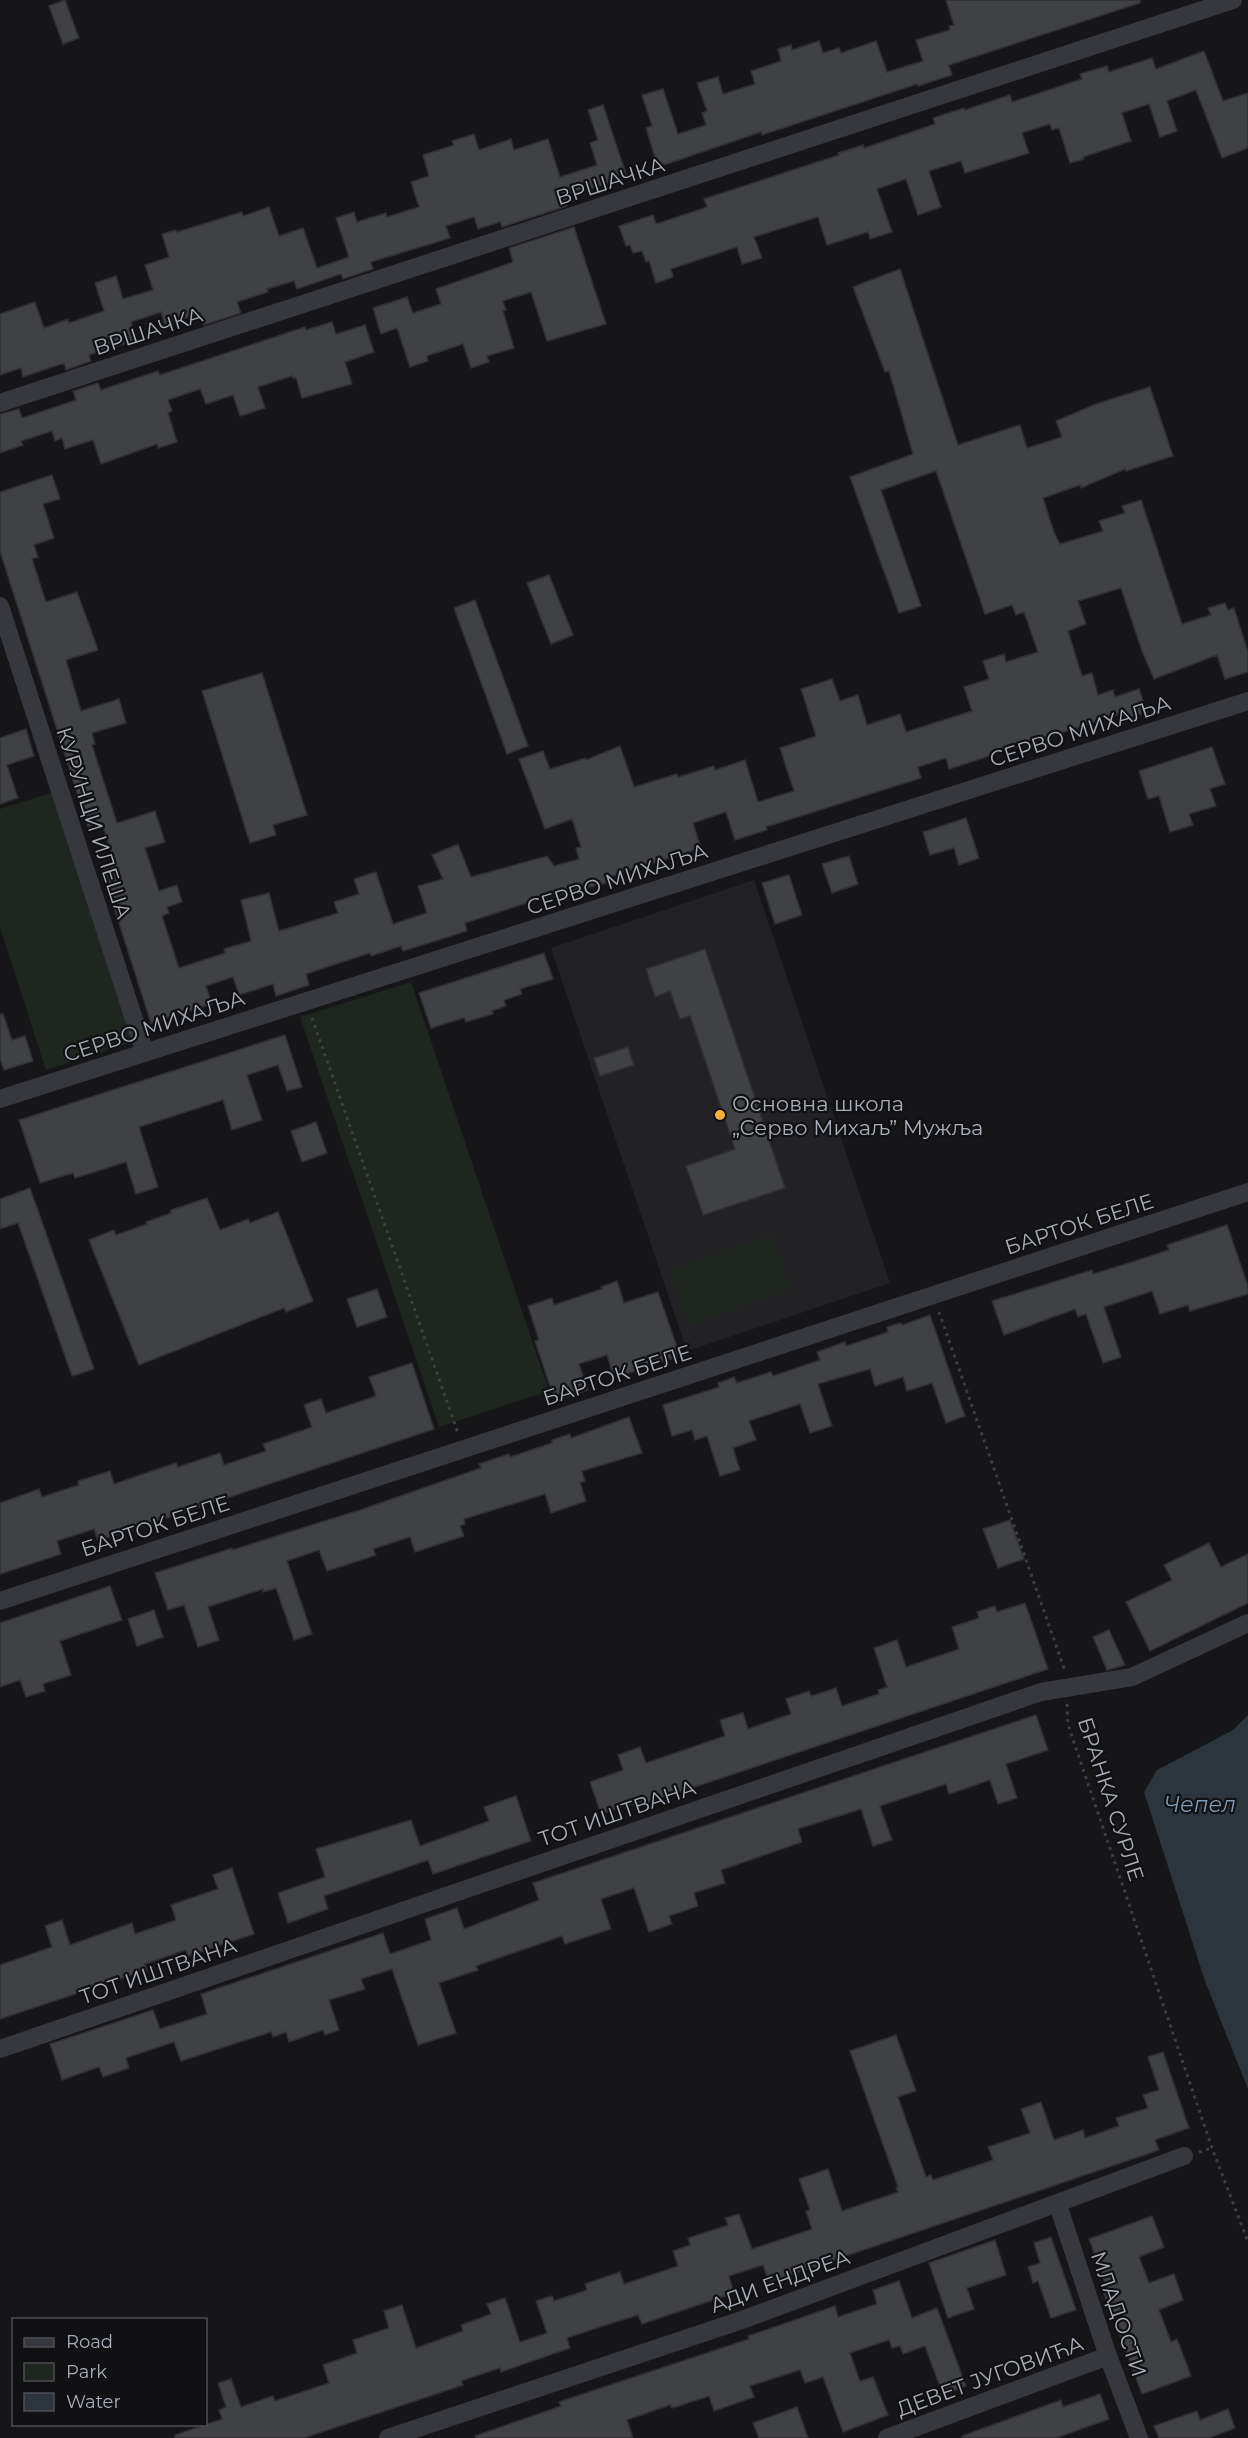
<svg xmlns="http://www.w3.org/2000/svg" width="1248" height="2438" font-family="Montserrat,sans-serif">
<style>
.built{fill:#222225}
.green{fill:#1e261f}
.water{fill:#2c353c}
.building{fill:#404145;stroke:#303034;stroke-width:1.5}
.lines{fill:none;stroke-linecap:round;stroke-linejoin:round}
.path{stroke:#3d3f44;stroke-width:3;stroke-dasharray:3 4.5;stroke-linecap:butt}
.minor{stroke:#37383d;stroke-width:18}
.poi-dot{fill:#f2b134;stroke:#111113;stroke-width:2}
.labels{text-anchor:middle;dominant-baseline:central;stroke-width:4.5;stroke-linejoin:round;paint-order:stroke}
.street-label{font-size:21px;fill:#a8adb8;stroke:#111113}
.poi-label{font-size:21px;fill:#a8adb8;stroke:#111113;text-anchor:start}
.water-label{font-size:22px;font-style:italic;fill:#7f9bb3;stroke:#111113}
</style>
<rect width="100%" height="100%" fill="#161618"/>
<polygon class="built" points="754,880 890,1283 687,1351 551,948"/>
<g class="green">
<polygon points="54,792 134,1042 46,1070 0,927 0,809"/>
<polygon points="411,982 549,1391 439,1427 300,1017"/>
<polygon points="772,1235 791,1289 689,1325 670,1270"/>
</g>
<polygon class="water" points="1248,1715 1248,2089 1205,1981 1144,1792 1157,1770 1233,1730"/>
<g class="building">
<polygon points="65,0 79,38 63,44 49,6"/>
<polygon points="946,0 1140,0 1140,3 949,65 952,75 918,86 917,84 762,135 761,132 658,167 646,128 652,126 642,95 663,89 678,134 706,125 702,113 707,111 697,83 718,77 723,94 755,84 751,71 781,61 778,49 791,45 792,50 819,41 823,53 839,48 841,53 876,41 887,72 923,61 916,40 950,30 949,26 954,25"/>
<polygon points="1204,51 1223,101 1248,93 1248,148 1222,158 1196,90 1167,101 1177,131 1160,137 1149,104 1122,113 1131,141 1083,157 1084,159 1070,163 1059,128 1052,130 1050,124 1022,133 1029,153 965,173 961,161 929,171 941,207 918,215 906,179 877,189 892,232 870,239 868,232 827,245 818,217 754,237 762,258 742,264 737,247 671,269 673,277 656,283 649,261 646,262 642,251 633,253 630,245 626,246 619,226 653,215 656,224 707,207 704,199 839,155 838,153 863,145 864,148 935,124 933,118 964,108 965,110 1010,95 1012,102 1082,79 1080,74 1107,66 1109,72 1152,58 1156,69"/>
<polygon points="603,105 627,177 567,197 568,199 565,200 567,206 502,227 500,222 478,229 474,217 446,226 450,238 371,262 373,269 343,279 341,274 297,289 294,281 267,289 268,292 237,302 241,313 204,325 200,313 165,325 161,312 131,322 137,340 89,355 91,361 66,370 64,363 23,377 21,368 0,375 0,314 35,302 44,328 68,319 69,323 104,311 95,283 116,276 123,299 153,290 145,265 169,257 162,234 176,230 177,232 242,212 243,216 269,207 279,236 303,228 317,268 349,257 336,218 354,212 357,222 386,213 387,217 419,207 411,182 429,176 423,155 454,145 452,141 474,134 479,150 511,139 514,150 548,139 560,177 597,165 590,143 598,140 588,110"/>
<polygon points="574,227 606,324 547,341 531,292 503,301 506,310 503,311 514,348 487,356 489,362 471,368 463,344 427,356 428,361 410,367 397,328 381,334 373,308 407,297 413,313 441,304 436,289 513,262 509,248"/>
<polygon points="900,269 958,445 1020,425 1027,448 1062,437 1056,421 1096,404 1150,387 1173,456 1126,471 1125,469 1081,488 1080,485 1043,498 1054,532 1060,544 1103,531 1099,521 1125,513 1122,506 1141,500 1182,624 1211,615 1208,608 1225,603 1228,610 1234,608 1248,652 1248,672 1225,679 1217,655 1154,679 1142,651 1121,588 1078,601 1086,624 1068,631 1082,676 1092,673 1098,695 1113,690 1115,697 1139,689 1147,712 1125,719 1123,713 949,769 946,758 918,767 921,778 766,827 767,830 735,840 726,812 693,823 701,848 606,878 607,883 539,899 465,923 467,931 403,951 401,946 371,956 370,953 306,974 309,985 276,996 273,984 239,995 233,977 206,986 212,1004 151,1023 101,867 115,863 102,823 88,827 0,551 0,492 52,475 60,499 43,504 54,538 34,545 38,557 32,559 46,602 77,592 91,630 98,650 66,660 81,711 119,699 126,723 92,733 95,744 92,745 117,823 155,811 165,842 145,848 159,891 177,885 182,902 167,907 169,913 162,916 179,968 225,953 224,949 251,941 241,900 269,893 279,931 338,913 334,902 359,894 354,879 376,872 393,924 427,913 418,886 443,879 432,855 458,844 471,877 547,856 554,866 579,859 576,848 581,847 572,819 545,829 519,759 543,751 550,769 586,758 586,760 620,746 634,787 677,774 678,777 714,766 715,770 745,760 758,802 794,791 780,748 816,736 801,689 832,679 840,701 858,695 867,725 900,714 906,732 972,711 964,687 989,679 983,661 1004,654 1006,662 1038,652 1024,612 1016,615 1012,605 985,614 936,471 881,490 921,606 899,613 850,477 913,454 889,371 885,372 853,287"/>
<polygon points="332,322 336,334 365,325 374,352 345,362 352,384 302,398 296,378 293,378 292,376 258,387 265,408 240,416 233,395 206,404 200,389 168,400 172,411 168,413 177,442 158,448 157,444 101,464 93,440 65,449 62,438 55,441 52,431 21,441 23,445 0,453 0,414 19,409 22,418 76,400 73,391 98,383 101,390 158,371 160,375 305,327 306,330"/>
<polygon points="549,575 573,635 551,644 527,583"/>
<polygon points="475,600 528,746 507,754 454,608"/>
<polygon points="262,673 307,815 273,825 276,835 250,843 202,691"/>
<polygon points="26,729 34,756 7,765 18,798 0,804 0,738"/>
<polygon points="1212,747 1225,784 1210,789 1216,806 1189,814 1193,825 1170,832 1159,796 1148,799 1139,771"/>
<polygon points="966,818 979,858 959,865 954,848 930,855 923,832"/>
<polygon points="849,856 858,884 832,893 822,864"/>
<polygon points="789,875 802,915 775,924 762,883"/>
<polygon points="705,949 785,1188 703,1215 686,1166 735,1149 690,1016 680,1019 670,991 655,997 646,969"/>
<polygon points="544,953 553,979 520,989 522,994 504,1000 506,1006 492,1011 493,1014 466,1022 464,1018 431,1028 419,993"/>
<polygon points="0,1014 3,1014 12,1040 25,1036 33,1061 4,1070 0,1059"/>
<polygon points="285,1035 302,1087 287,1091 278,1065 247,1075 262,1120 232,1130 223,1100 139,1127 158,1187 136,1194 126,1162 75,1178 73,1173 40,1183 19,1120"/>
<polygon points="628,1047 634,1065 600,1076 594,1058"/>
<polygon points="316,1122 327,1153 302,1162 291,1131"/>
<polygon points="30,1188 94,1369 72,1376 18,1223 0,1229 0,1199"/>
<polygon points="207,1198 220,1230 248,1219 250,1223 278,1212 313,1301 286,1312 284,1308 139,1365 89,1240 114,1230 116,1235 147,1224 146,1222 171,1213 171,1210"/>
<polygon points="1227,1225 1248,1286 1248,1294 1190,1311 1188,1305 1160,1314 1152,1291 1104,1307 1121,1357 1103,1363 1086,1314 1078,1317 1075,1309 1004,1335 992,1301 1092,1270 1093,1274 1129,1263 1169,1250 1167,1245"/>
<polygon points="617,1281 624,1303 658,1292 680,1356 614,1378 607,1355 579,1364 588,1390 555,1401 535,1341 539,1340 528,1306 552,1298 554,1305 602,1289 601,1287"/>
<polygon points="377,1289 387,1317 357,1327 347,1299"/>
<polygon points="930,1315 965,1416 946,1423 932,1383 907,1391 903,1377 875,1386 870,1369 818,1384 832,1426 810,1433 800,1404 749,1421 756,1440 733,1448 740,1470 720,1476 707,1436 695,1440 692,1430 672,1436 663,1405 719,1387 718,1383 734,1377 737,1383 771,1372 773,1376 820,1360 817,1352 845,1342 846,1346 888,1332 887,1327 901,1323 902,1325"/>
<polygon points="412,1363 434,1429 98,1541 94,1529 57,1541 61,1554 0,1574 0,1503 39,1489 42,1497 79,1485 78,1481 110,1471 114,1484 176,1463 178,1467 220,1453 224,1465 266,1451 263,1444 312,1427 304,1405 321,1399 326,1413 376,1396 369,1377"/>
<polygon points="629,1417 642,1453 582,1471 585,1481 580,1483 586,1501 551,1513 545,1494 464,1519 465,1524 460,1526 464,1536 415,1552 410,1537 373,1549 376,1555 327,1571 319,1550 287,1561 312,1634 294,1640 276,1588 263,1592 263,1589 208,1607 219,1640 198,1647 184,1605 168,1610 155,1573 232,1548 232,1550 360,1510 481,1468 479,1464 509,1454 510,1457 552,1443 552,1440 570,1434 571,1438"/>
<polygon points="1010,1520 1024,1559 998,1568 983,1529"/>
<polygon points="1209,1543 1221,1567 1248,1554 1248,1603 1150,1651 1126,1602 1172,1580 1164,1565"/>
<polygon points="110,1586 122,1620 60,1641 71,1675 43,1684 45,1691 26,1697 20,1680 0,1687 0,1623"/>
<polygon points="1025,1603 1048,1669 635,1807 634,1803 601,1814 590,1782 623,1770 618,1755 640,1747 646,1763 725,1736 720,1720 743,1713 748,1729 791,1714 786,1699 809,1691 811,1696 836,1688 842,1706 879,1694 878,1690 887,1687 874,1648 897,1640 906,1667 959,1649 952,1627 979,1618 977,1612 995,1606 997,1612"/>
<polygon points="154,1610 163,1637 137,1646 128,1619"/>
<polygon points="1109,1630 1125,1665 1107,1670 1093,1637"/>
<polygon points="1036,1715 1048,1750 1006,1764 1017,1798 998,1804 990,1780 949,1794 946,1784 880,1806 892,1840 873,1846 861,1809 798,1829 802,1842 721,1870 725,1883 694,1893 698,1906 669,1916 672,1924 649,1932 634,1888 601,1899 611,1929 565,1944 562,1936 476,1966 478,1970 439,1983 456,2033 418,2045 392,1969 361,1979 365,1989 329,2000 339,2030 325,2035 323,2030 289,2042 286,2032 273,2037 271,2032 181,2061 174,2042 126,2058 129,2068 103,2077 99,2067 62,2080 50,2044 153,2010 160,2029 207,2014 201,1994 383,1933 390,1954 431,1940 425,1919 457,1908 464,1929 539,1900 533,1883"/>
<polygon points="516,1796 531,1841 433,1874 428,1860 324,1896 328,1909 288,1923 278,1893 325,1877 316,1849 411,1820 420,1846 489,1821 484,1807"/>
<polygon points="232,1868 254,1934 188,1956 186,1950 145,1964 147,1970 0,2019 0,1965 52,1947 45,1926 62,1920 70,1945 132,1923 135,1934 176,1920 171,1905 218,1889 213,1875"/>
<polygon points="896,2035 916,2091 898,2097 926,2177 931,2175 933,2180 993,2160 988,2147 1030,2133 1021,2109 1041,2102 1054,2140 1083,2130 1085,2138 1119,2126 1116,2118 1148,2108 1143,2095 1159,2090 1148,2057 1163,2052 1189,2128 1155,2140 1159,2150 769,2282 763,2265 729,2276 734,2293 642,2324 638,2315 600,2327 567,2338 570,2348 501,2372 500,2368 461,2381 463,2385 304,2438 175,2438 175,2435 222,2419 219,2410 226,2407 218,2383 231,2379 241,2407 273,2396 275,2401 329,2383 323,2365 357,2353 353,2340 389,2328 384,2311 402,2305 416,2348 463,2331 461,2325 491,2314 487,2304 505,2298 520,2342 547,2333 536,2301 552,2296 554,2301 587,2290 585,2284 620,2272 624,2284 678,2266 673,2251 690,2245 688,2238 728,2225 725,2218 739,2214 752,2249 812,2229 806,2211 810,2210 799,2179 828,2169 842,2211 898,2192 896,2187 898,2187 850,2051"/>
<polygon points="1152,2216 1164,2247 1139,2257 1149,2283 1174,2274 1183,2300 1159,2310 1171,2342 1177,2339 1191,2376 1142,2394 1104,2293 1108,2291 1089,2239"/>
<polygon points="1051,2237 1076,2310 1051,2318 1038,2281 1033,2283 1028,2267 1040,2263 1034,2243"/>
<polygon points="995,2240 1006,2275 967,2288 974,2309 948,2318 929,2263"/>
<polygon points="899,2281 912,2318 937,2308 966,2386 943,2395 925,2346 903,2354 900,2346 892,2348 889,2340 850,2353 860,2381 873,2377 888,2415 843,2432 823,2377 805,2383 800,2370 750,2386 754,2397 714,2411 709,2396 672,2408 670,2405 627,2420 633,2438 476,2438 475,2436 561,2406 559,2402 749,2339 748,2336 835,2306 838,2317 877,2304 873,2290"/>
<polygon points="1100,2394 1109,2419 1056,2438 962,2438 962,2436 1061,2400 1063,2407"/>
<polygon points="797,2407 808,2438 759,2438 753,2423"/>
<polygon points="1228,2409 1235,2428 1209,2438 1159,2438 1154,2426 1197,2411 1200,2420"/>
</g>
<g class="lines">
<g class="path">
<polyline points="312,1018 458,1433"/>
<polyline points="939,1312 1065,1671"/>
<polyline points="1067,1704 1068,1725 1212,2148 1248,2242"/>
<polyline points="1199,2152 1212,2148"/>
</g>
<g class="minor">
<polyline points="0,403 1233,0"/>
<polyline points="0,606 145,1053"/>
<polyline points="0,1099 1248,701"/>
<polyline points="0,1601 1248,1192"/>
<polyline points="0,2049 1041,1692 1132,1677 1248,1623"/>
<polyline points="1058,2205 1108,2356 1139,2438"/>
<polyline points="388,2438 742,2320 1184,2156"/>
<polyline points="887,2438 1108,2356"/>
</g>
</g>
<circle class="poi-dot" cx="720" cy="1115" r="6"/>
<g class="labels">
<g class="street-label">
<text transform="translate(610 181) rotate(-18)">ВРШАЧКА</text>
<text transform="translate(148 331) rotate(-18)">ВРШАЧКА</text>
<text transform="translate(1080 731) rotate(-18)">СЕРВО МИХАЉА</text>
<text transform="translate(94 823) rotate(72)">КУРУНЦИ ИЛЕША</text>
<text transform="translate(617 879) rotate(-18)">СЕРВО МИХАЉА</text>
<text transform="translate(154 1026) rotate(-18)">СЕРВО МИХАЉА</text>
<text transform="translate(1079 1224) rotate(-18)">БАРТОК БЕЛЕ</text>
<text transform="translate(617 1375) rotate(-18)">БАРТОК БЕЛЕ</text>
<text transform="translate(155 1526) rotate(-18)">БАРТОК БЕЛЕ</text>
<text transform="translate(1111 1799) rotate(72)">БРАНКА СУРЛЕ</text>
<text transform="translate(617 1813) rotate(-19)">ТОТ ИШТВАНА</text>
<text transform="translate(158 1971) rotate(-19)">ТОТ ИШТВАНА</text>
<text transform="translate(780 2281) rotate(-20)">АДИ ЕНДРЕА</text>
<text transform="translate(1119 2314) rotate(71)">МЛАДОСТИ</text>
<text transform="translate(990 2376) rotate(-20)">ДЕВЕТ ЈУГОВИЋА</text>
</g>
<g class="poi-label">
<text x="732" y="1103">Основна школа<tspan x="732" dy="24">„Серво Михаљ” Мужља</tspan></text>
</g>
<g class="water-label">
<text x="1200" y="1804">Чепел</text>
</g>
</g>
<rect x="12" y="2318" width="195" height="108" fill="#111113" stroke="#4d4f55" stroke-width="1.5"/>
<rect x="24" y="2338" width="30" height="9" fill="#37383d" stroke="#4d4f55" stroke-width="1.5"/>
<text x="66" y="2348" font-size="18" fill="#a8adb8">Road</text>
<rect x="24" y="2363" width="30" height="18" fill="#1e261f" stroke="#4d4f55" stroke-width="1.5"/>
<text x="66" y="2378" font-size="18" fill="#a8adb8">Park</text>
<rect x="24" y="2393" width="30" height="18" fill="#2c353c" stroke="#4d4f55" stroke-width="1.5"/>
<text x="66" y="2408" font-size="18" fill="#a8adb8">Water</text>
</svg>
